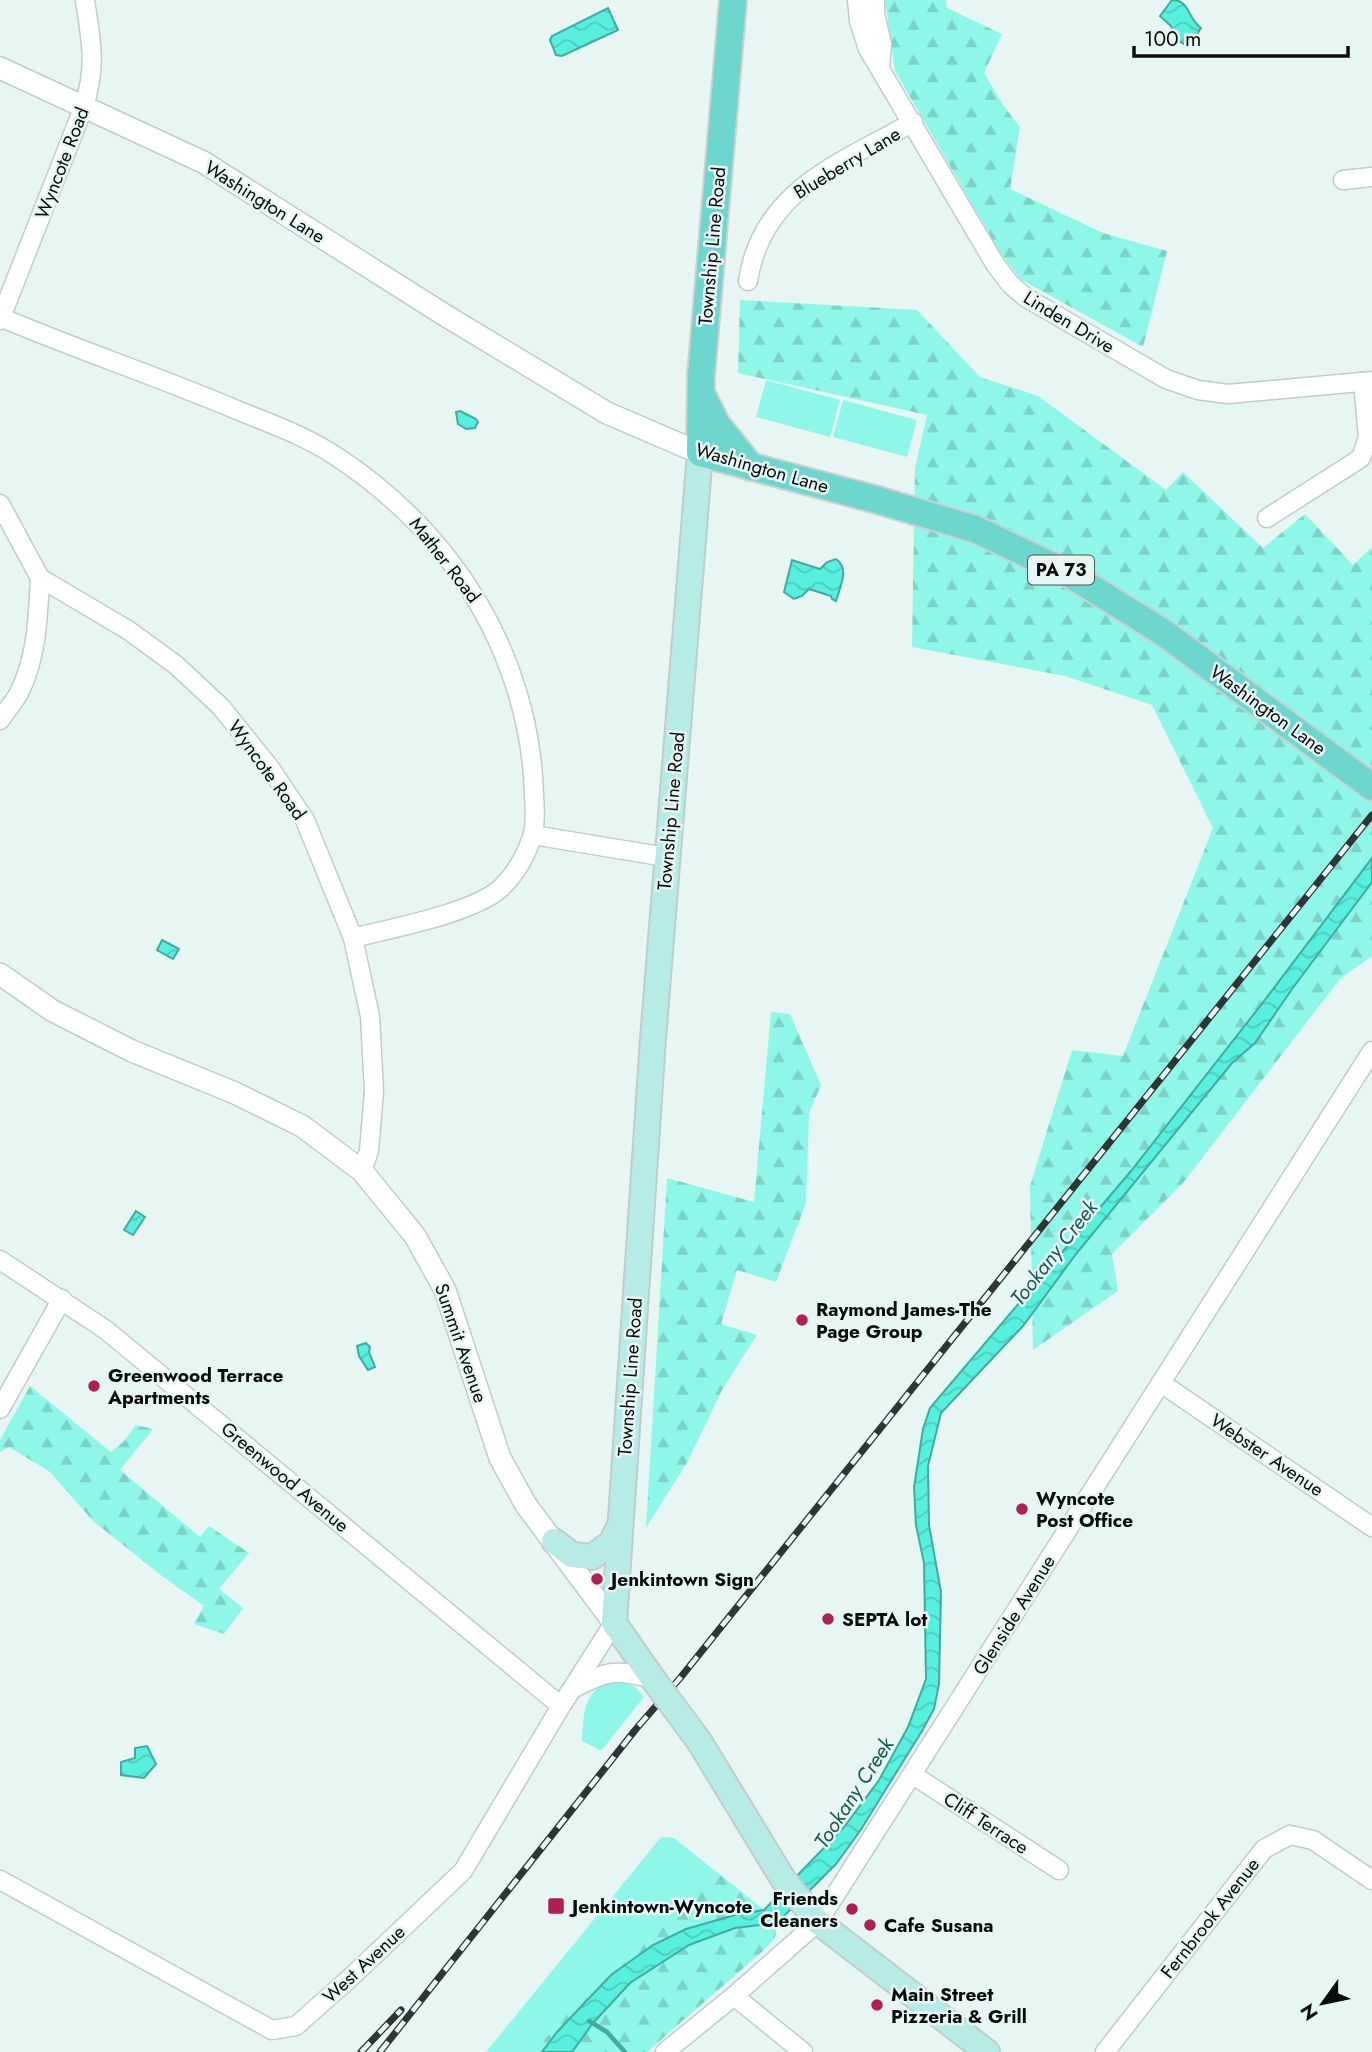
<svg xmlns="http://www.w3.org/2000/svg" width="1372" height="2052" font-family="Jost,sans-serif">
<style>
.green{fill:#8ff7e8}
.forest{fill:url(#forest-firs)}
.water{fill:url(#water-waves);stroke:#40ac9f;stroke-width:2}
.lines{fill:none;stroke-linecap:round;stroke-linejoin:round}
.stream{stroke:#40ac9f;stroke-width:4.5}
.minor-casing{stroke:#c0cdcb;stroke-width:21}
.tertiary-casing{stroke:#c0cdcb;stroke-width:24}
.secondary-casing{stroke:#c0cdcb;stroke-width:28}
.primary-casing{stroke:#cecfcf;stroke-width:30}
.minor{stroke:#fff;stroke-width:18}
.tertiary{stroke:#fff;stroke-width:21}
.secondary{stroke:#b6ebe6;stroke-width:24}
.primary{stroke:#6dd7cd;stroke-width:26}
.rail-casing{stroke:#2e3533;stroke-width:7}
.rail{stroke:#e8f6f3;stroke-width:4.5;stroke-dasharray:13;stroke-linecap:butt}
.secondary-bridge-casing{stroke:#c0cdcb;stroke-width:28;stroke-linecap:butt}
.secondary-bridge{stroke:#b6ebe6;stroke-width:24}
.poi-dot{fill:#ae1f56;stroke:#e8f6f3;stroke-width:2.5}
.labels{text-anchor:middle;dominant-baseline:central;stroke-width:5;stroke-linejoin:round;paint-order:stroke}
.shield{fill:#e8f6f3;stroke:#4c5452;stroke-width:2}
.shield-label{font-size:18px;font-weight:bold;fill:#090e0d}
.street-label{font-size:19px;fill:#090e0d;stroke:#e8f6f3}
.poi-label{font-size:19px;font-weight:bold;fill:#090e0d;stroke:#e8f6f3;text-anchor:start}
.water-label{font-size:21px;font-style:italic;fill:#1a5952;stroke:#e8f6f3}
</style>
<defs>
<pattern id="forest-firs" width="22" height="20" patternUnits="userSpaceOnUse" patternTransform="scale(1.75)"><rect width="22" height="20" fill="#8ff7e8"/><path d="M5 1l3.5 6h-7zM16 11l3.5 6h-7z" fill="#7ad3c6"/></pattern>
<pattern id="water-waves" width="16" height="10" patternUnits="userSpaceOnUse" patternTransform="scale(1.75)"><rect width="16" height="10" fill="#57efdd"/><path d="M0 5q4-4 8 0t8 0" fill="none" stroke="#4accbc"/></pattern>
</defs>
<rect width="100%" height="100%" fill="#e8f6f3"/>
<g class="green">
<polygon points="766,380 840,400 830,437 756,417"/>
<polygon points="843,400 917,420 907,457 833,437"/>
<path d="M613,1680C628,1681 635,1685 644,1697L601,1751L582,1741C584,1712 582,1692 613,1680Z"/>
<polygon points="661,1837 674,1838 764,1910 777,1924 775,1938 646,2052 486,2052"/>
</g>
<g class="forest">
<polygon points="885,0 946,0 947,8 1002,34 984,73 1003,105 1020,127 1010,189 1103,233 1167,251 1143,347 1020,279 1001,254 895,71"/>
<polygon points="740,300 917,310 980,377 1038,396 1166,490 1183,472 1263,548 1305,514 1353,565 1372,547 1372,956 1340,979 1183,1183 1112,1254 1118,1291 1033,1350 1030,1186 1072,1050 1123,1056 1213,828 1152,705 1065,676 912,647 915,468 927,415 738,373"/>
<polygon points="771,1012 790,1014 821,1085 809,1113 806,1203 776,1282 737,1270 721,1324 757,1335 722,1390 688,1461 646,1528 667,1178 754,1202"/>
<polygon points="30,1386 111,1452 123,1442 136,1425 153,1429 120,1470 200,1537 209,1526 249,1553 219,1589 243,1608 224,1634 194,1624 204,1606 162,1576 93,1521 50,1472 9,1447 0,1452 0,1440"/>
<polygon points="714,1870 764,1910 777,1924 775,1938 764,1950 647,2052 535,2052 588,1985 614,1968"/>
</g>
<g class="water">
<path d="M1172,0C1190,0 1187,18 1201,28L1192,42L1186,45L1176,40L1171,26L1160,16Z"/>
<polygon points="608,8 618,30 562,56 556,55 550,40 552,36"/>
<polygon points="460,411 476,419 478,422 475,428 466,429 458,424 456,412"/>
<path d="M836,559C850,568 840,587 836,601L832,599L831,596L809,589L802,596L794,599L784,592L792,560L820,569L827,562Z"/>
<polygon points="1372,858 1372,882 1292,989 1255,1043 1232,1063 1076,1254 1023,1326 941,1413 928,1466 929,1525 941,1592 939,1684 934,1709 922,1731 860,1831 836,1864 777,1923 735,1928 689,1945 630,1983 593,2023 572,2052 542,2052 557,2032 611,1975 653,1945 686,1929 735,1915 764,1910 844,1827 879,1780 908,1727 926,1679 924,1563 916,1525 914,1487 923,1429 930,1408 1131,1171 1264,1001"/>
<polygon points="162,940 179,949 173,959 157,950"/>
<polygon points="136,1211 145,1217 133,1235 124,1230"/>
<polygon points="366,1343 370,1347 369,1352 375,1367 368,1370 359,1356 357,1346"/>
<polygon points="147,1746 156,1764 144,1778 121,1775 121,1762 135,1758 135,1748"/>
</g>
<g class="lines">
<polyline class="stream" points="589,2021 607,2032 625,2052"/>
<defs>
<g id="minor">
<polyline points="857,0 859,21 868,49 995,264 1010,284 1025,297 1166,379 1198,390 1228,394 1372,381"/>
<polyline points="875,0 875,14 882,44 880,68"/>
<polyline points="1343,180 1372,177"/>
<path d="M748,281C762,189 842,163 913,122"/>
<path d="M0,317C78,350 159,377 237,410C271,424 306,436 337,457C380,485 417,519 449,560C501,627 532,711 534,795C535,808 536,825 532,837C526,855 515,874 502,887C475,913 392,928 353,938"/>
<path d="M0,320L84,106C97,64 91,42 85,0"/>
<polyline points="0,504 40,578 128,630 176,665 221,707 270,768 305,820 353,938 370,1016 374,1091 369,1151 362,1171"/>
<polyline points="1267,518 1361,458 1368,437 1363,382"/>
<path d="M0,720C6,711 14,702 19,693C37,658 38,616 40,578"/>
<polyline points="533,835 666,857"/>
<polyline points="0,1260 106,1330 561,1706"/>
<polyline points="1161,1383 1372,1527"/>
<polyline points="0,1409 62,1299"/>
<path d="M574,1688C610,1670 614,1669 653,1679"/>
<polyline points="913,1775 1059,1870"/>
<polyline points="0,1880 272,2030 296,2026 350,1978 463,1871 561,1706 614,1623"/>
<polyline points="734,1996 803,2052"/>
<polyline points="665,2052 734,1996 818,1922 1372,1051"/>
<polyline points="1105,2052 1264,1849 1290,1835 1313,1840 1372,1880"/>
</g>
<g id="tertiary">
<polyline points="0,68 203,162 443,314 607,413 700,453"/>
<polyline points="0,974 53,1011 132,1051 235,1093 302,1126 362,1171 415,1236 445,1290 500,1458 526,1505 614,1623"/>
</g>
<g id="secondary">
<polyline points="554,1541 572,1555 592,1557 611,1543 619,1527"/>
<polyline points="653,1679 614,1623 653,1039 700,453"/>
<polyline points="699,1741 783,1879 818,1922 987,2052"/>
</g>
<g id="primary">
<polyline points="733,0 701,376 700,453 874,499 975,529 1071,575 1164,633 1372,787"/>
<polyline points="703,397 717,425 751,467"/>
</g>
</defs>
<use href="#minor" class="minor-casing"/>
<use href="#tertiary" class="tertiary-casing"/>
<use href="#secondary" class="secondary-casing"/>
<use href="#primary" class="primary-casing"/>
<use href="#minor" class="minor"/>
<use href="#tertiary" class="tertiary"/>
<use href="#secondary" class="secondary"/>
<use href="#primary" class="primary"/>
<defs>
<g id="rail">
<polyline points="361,2052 401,2010"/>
<polyline points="380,2052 636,1729 681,1677 1372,815"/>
</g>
</defs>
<use href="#rail" class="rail-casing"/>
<use href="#rail" class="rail"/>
<defs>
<polyline id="secondary-bridge" points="653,1679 699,1741"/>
</defs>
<use href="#secondary-bridge" class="secondary-bridge-casing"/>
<use href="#secondary-bridge" class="secondary-bridge"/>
</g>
<g class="poi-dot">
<circle cx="802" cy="1320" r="7"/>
<circle cx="94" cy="1386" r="7"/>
<circle cx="1022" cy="1509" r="7"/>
<circle cx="597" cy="1579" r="7"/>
<circle cx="828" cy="1619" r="7"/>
<rect x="547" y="1897" width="18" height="18" rx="3.5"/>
<circle cx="852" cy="1909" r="7"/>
<circle cx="870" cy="1925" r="7"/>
<circle cx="877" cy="2005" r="7"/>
</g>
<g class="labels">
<rect class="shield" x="1028" y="555.5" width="66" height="29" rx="5"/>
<g class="shield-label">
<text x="1061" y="570">PA 73</text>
</g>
<g class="street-label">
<text transform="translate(62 163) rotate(-69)">Wyncote Road</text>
<text transform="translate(847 163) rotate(-31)">Blueberry Lane</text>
<text transform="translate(265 202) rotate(32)">Washington Lane</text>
<text transform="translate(712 246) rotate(-85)">Township Line Road</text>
<text transform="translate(1069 322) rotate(31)">Linden Drive</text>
<text transform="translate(762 468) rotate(16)">Washington Lane</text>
<text transform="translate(445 560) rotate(52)">Mather Road</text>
<text transform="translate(1268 710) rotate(36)">Washington Lane</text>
<text transform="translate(267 770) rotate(54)">Wyncote Road</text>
<text transform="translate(671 811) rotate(-85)">Township Line Road</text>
<text transform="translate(461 1343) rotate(71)">Summit Avenue</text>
<text transform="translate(630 1377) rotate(-86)">Township Line Road</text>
<text transform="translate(1267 1455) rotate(34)">Webster Avenue</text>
<text transform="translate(285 1477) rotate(40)">Greenwood Avenue</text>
<text transform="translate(1014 1615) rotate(-58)">Glenside Avenue</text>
<text transform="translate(986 1823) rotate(33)">Cliff Terrace</text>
<text transform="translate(1210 1918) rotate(-52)">Fernbrook Avenue</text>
<text transform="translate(364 1964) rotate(-43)">West Avenue</text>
</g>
<g class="poi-label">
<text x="816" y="1309">Raymond James-The<tspan x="816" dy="22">Page Group</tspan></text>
<text x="108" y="1375">Greenwood Terrace<tspan x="108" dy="22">Apartments</tspan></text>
<text x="1036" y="1498">Wyncote<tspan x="1036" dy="22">Post Office</tspan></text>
<text x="611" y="1579">Jenkintown Sign</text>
<text x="842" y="1619">SEPTA lot</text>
<text x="838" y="1898" text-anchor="end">Friends<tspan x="838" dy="22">Cleaners</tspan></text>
<text x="572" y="1906">Jenkintown-Wyncote</text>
<text x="884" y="1925">Cafe Susana</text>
<text x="891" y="1994">Main Street<tspan x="891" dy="22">Pizzeria &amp; Grill</tspan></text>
</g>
<g class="water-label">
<text transform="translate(1054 1253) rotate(-52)">Tookany Creek</text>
<text transform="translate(854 1793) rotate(-57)">Tookany Creek</text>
</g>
</g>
<g transform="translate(1323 2003) rotate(237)" stroke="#e8f6f3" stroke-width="5" paint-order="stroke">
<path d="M0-5L12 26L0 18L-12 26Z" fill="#090e0d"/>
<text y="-10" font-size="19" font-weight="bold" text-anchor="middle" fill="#090e0d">N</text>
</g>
<path d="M1134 46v10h214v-10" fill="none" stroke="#090e0d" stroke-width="3.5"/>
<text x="1144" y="46" font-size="21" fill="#090e0d" stroke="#e8f6f3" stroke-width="5" paint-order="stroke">100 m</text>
</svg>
